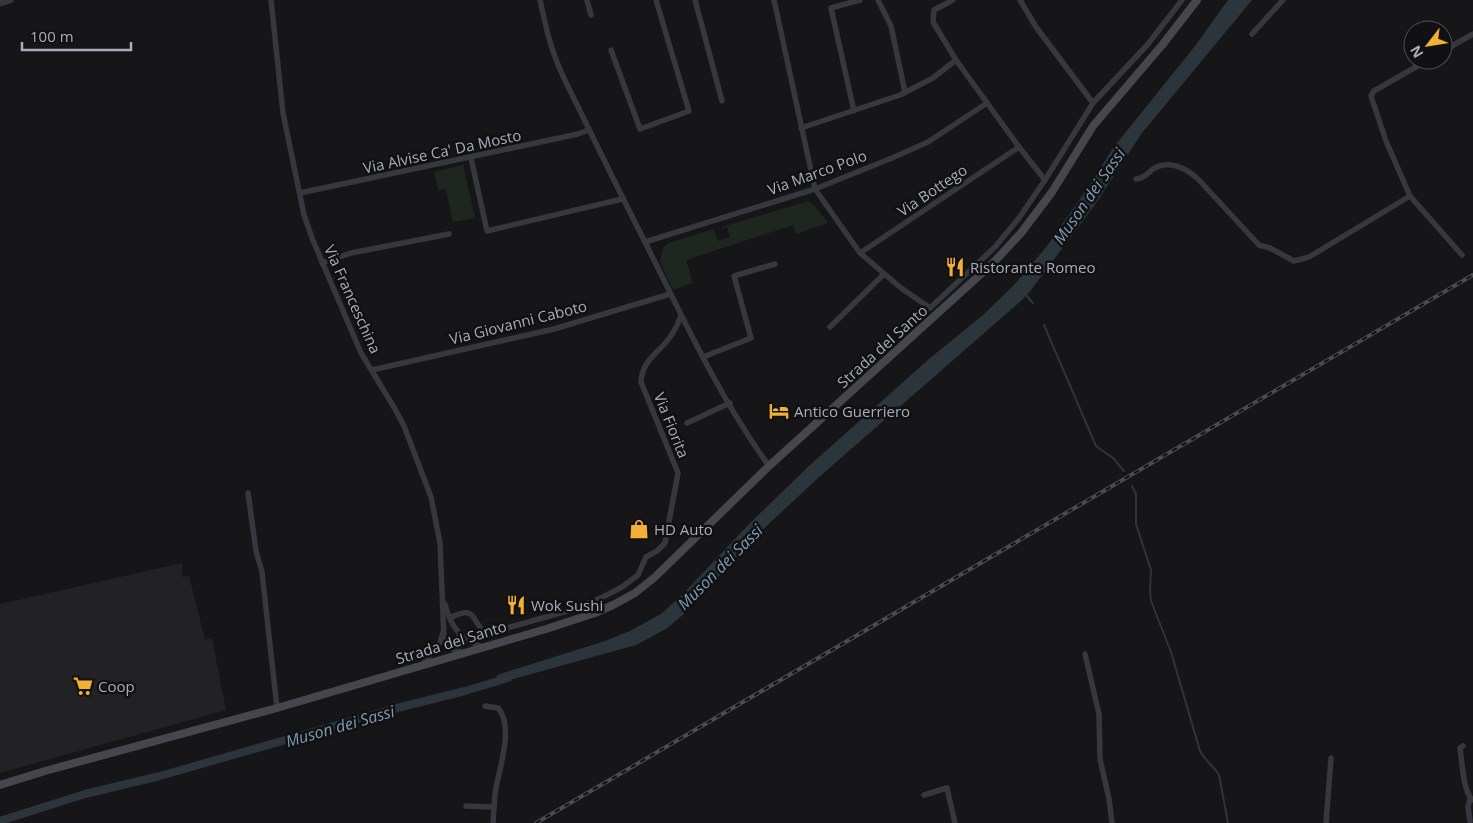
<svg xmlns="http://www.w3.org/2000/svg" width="1473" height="823" font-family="'Open Sans',sans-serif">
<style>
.built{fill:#222225}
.green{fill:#1e261f}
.water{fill:#2c353c}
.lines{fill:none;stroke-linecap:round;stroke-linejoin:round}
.stream{stroke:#2c353c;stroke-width:2}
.canal{stroke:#2c353c;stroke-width:8}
.minor{stroke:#37383d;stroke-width:5.5}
.tertiary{stroke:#37383d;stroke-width:7}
.secondary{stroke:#45474d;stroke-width:8}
.rail-casing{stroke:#4a4c52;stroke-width:4}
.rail{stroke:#111113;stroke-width:2;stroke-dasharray:5.5;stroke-linecap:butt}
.labels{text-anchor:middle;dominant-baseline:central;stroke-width:5;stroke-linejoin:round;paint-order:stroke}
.street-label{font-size:15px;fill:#a8adb8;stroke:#111113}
.poi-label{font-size:15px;fill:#a8adb8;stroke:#111113;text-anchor:start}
.water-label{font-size:16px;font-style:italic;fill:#7f9bb3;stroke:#111113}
</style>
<rect width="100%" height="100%" fill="#161618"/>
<polygon class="built" points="182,563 182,577 189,576 205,639 212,639 226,710 0,773 0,604"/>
<g class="green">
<polygon points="463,165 475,218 453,222 446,189 438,190 434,172"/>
<polygon points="808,201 815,206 828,223 796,234 793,225 686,260 693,283 673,290 660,262 663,248 668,243 714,229 718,241 730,237 727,227 722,229 722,227"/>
</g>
<polygon class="water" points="1228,0 1252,0 1142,133 1094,206 1031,290 1022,300 818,478 758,534 684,614 666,629 636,645 499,683 497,675 605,641 630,631 661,614 682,595 751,522 809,466 929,359 983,315 1015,284 1047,246 1091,183 1113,148 1195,46"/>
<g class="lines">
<g class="stream">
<polyline points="1025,294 1033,303"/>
<polyline points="1044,325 1096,446 1113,458 1124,471"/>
<path d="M1132,486L1136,494V524L1151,570L1150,590L1151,601L1171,652L1200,751C1205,761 1214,766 1219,775L1228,823"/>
</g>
<polyline class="canal" points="0,821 85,794 160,776 393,709 465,691 508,678"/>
<g class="minor">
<polyline points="271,0 283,113 304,215 312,238 361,353 395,409 404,426 431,497 440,543 444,639 458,654"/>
<path d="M540,0C544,17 547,35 553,51C560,73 571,92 581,113C602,156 623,199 645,242C683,318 719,397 769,466"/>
<polyline points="587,0 591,15"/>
<polyline points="695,0 722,101"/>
<polyline points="774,0 815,189 860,253 901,288 930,308 995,247 1019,218 1045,180 1093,103 1148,44 1182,0"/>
<polyline points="878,0 891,26 905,92"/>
<polyline points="953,0 934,10 933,22 956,60 1019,147 1045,180"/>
<polyline points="1020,0 1036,27 1093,103"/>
<polyline points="1252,34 1283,0"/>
<polyline points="611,50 640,129 689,111 656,0"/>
<polyline points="1443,51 1473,34"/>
<polyline points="1428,60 1374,91 1371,96 1386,141 1410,196 1462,255"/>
<polyline points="854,111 831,8 860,0"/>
<polyline points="801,128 900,95 933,78 956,60"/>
<polyline points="471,158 487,231 622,199"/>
<path d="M1136,179C1144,178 1147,174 1153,169C1168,159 1186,168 1198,179L1259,245L1270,248L1294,261L1309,257L1410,196"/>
<polyline points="300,193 578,134 589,130"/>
<polyline points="645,242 815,189 892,158 928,142 987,103"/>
<polyline points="860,253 1019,147"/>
<polyline points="322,263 351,253 449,234"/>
<polyline points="830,327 884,274"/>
<polyline points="703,357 751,338 734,276 775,264"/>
<polyline points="372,370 554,329 670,294"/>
<polyline points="687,423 730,403"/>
<polyline points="248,493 256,551 262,572 277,708"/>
<path d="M445,604C450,626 461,641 483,647"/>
<path d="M450,618C480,602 470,627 489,633L571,610L603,597L622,587L638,575L646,557L657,551L665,543L678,473L641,382C642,360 658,354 670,337C675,331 678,323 681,316"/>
<polyline points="458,654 459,634"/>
<polyline points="1085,654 1099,714 1100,759 1109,799 1112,823"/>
<polyline points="423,664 440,643 443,632"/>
<path d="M485,706L498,708C514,726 500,766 496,788C494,799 494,811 493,823"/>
<path d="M1463,746L1460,748C1462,760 1463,794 1473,800"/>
<polyline points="924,795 947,788 955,823"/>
<polyline points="466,806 494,807"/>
<polyline points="1470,821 1468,807 1470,799"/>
<polyline points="1326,823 1331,758"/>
</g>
<polyline class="tertiary" points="0,3 10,0"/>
<polyline class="secondary" points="0,785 45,771 277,708 546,629 595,613 613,605 635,593 655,577 769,466 993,263 1021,233 1052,192 1093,126 1163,44 1197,0"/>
<defs>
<polyline id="rail" points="536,823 1473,275"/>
</defs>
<use href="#rail" class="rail-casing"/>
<use href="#rail" class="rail"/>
</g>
<defs>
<symbol id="restaurant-bare" viewBox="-9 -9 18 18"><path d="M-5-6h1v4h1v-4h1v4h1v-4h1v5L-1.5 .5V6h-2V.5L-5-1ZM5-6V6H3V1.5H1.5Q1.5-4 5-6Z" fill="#f2b134" stroke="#111113" stroke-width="2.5" paint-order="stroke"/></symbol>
<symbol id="hotel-bare" viewBox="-9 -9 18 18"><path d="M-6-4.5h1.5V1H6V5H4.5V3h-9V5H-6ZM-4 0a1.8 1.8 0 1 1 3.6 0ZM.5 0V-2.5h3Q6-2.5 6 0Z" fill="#f2b134" stroke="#111113" stroke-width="2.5" paint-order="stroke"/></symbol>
<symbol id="shop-bare" viewBox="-9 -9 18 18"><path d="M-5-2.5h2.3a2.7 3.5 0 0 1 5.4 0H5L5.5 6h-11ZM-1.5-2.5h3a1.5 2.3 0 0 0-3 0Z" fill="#f2b134" stroke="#111113" stroke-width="2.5" paint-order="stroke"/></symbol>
<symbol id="supermarket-bare" viewBox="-9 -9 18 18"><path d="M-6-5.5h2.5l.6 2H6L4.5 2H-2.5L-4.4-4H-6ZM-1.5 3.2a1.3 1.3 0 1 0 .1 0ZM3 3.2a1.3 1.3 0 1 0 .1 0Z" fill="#f2b134" stroke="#111113" stroke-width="2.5" paint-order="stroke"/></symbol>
</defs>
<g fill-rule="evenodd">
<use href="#restaurant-bare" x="941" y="253" width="28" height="28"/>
<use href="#hotel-bare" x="765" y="397" width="28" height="28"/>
<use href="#shop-bare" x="625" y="515" width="28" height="28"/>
<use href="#restaurant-bare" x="502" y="591" width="28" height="28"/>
<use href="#supermarket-bare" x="69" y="672" width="28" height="28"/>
</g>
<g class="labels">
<g class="street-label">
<text transform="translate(442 151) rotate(-12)">Via Alvise Ca' Da Mosto</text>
<text transform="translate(817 172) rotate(-20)">Via Marco Polo</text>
<text transform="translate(932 190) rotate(-34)">Via Bottego</text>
<text transform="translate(353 299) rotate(66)">Via Franceschina</text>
<text transform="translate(518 322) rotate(-14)">Via Giovanni Caboto</text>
<text transform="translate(882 346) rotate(-42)">Strada del Santo</text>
<text transform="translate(672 425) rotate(68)">Via Fiorita</text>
<text transform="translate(451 642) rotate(-17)">Strada del Santo</text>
</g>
<g class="poi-label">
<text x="970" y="267">Ristorante Romeo</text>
<text x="794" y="411">Antico Guerriero</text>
<text x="654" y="529">HD Auto</text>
<text x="531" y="605">Wok Sushi</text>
<text x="98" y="686">Coop</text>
</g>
<g class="water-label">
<text transform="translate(1089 196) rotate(-55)">Muson dei Sassi</text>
<text transform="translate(720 567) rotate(-45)">Muson dei Sassi</text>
<text transform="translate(340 726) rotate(-16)">Muson dei Sassi</text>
</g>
</g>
<g transform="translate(1428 45) rotate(239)"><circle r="24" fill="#111113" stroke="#4d4f55"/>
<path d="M0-4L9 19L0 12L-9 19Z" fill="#f2b134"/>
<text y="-8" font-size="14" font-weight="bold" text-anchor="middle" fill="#a8adb8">N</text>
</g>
<path d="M22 42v8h109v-8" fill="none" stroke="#a8adb8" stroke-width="2.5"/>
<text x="30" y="42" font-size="15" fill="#a8adb8" stroke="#111113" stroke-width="4" paint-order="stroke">100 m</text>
</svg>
